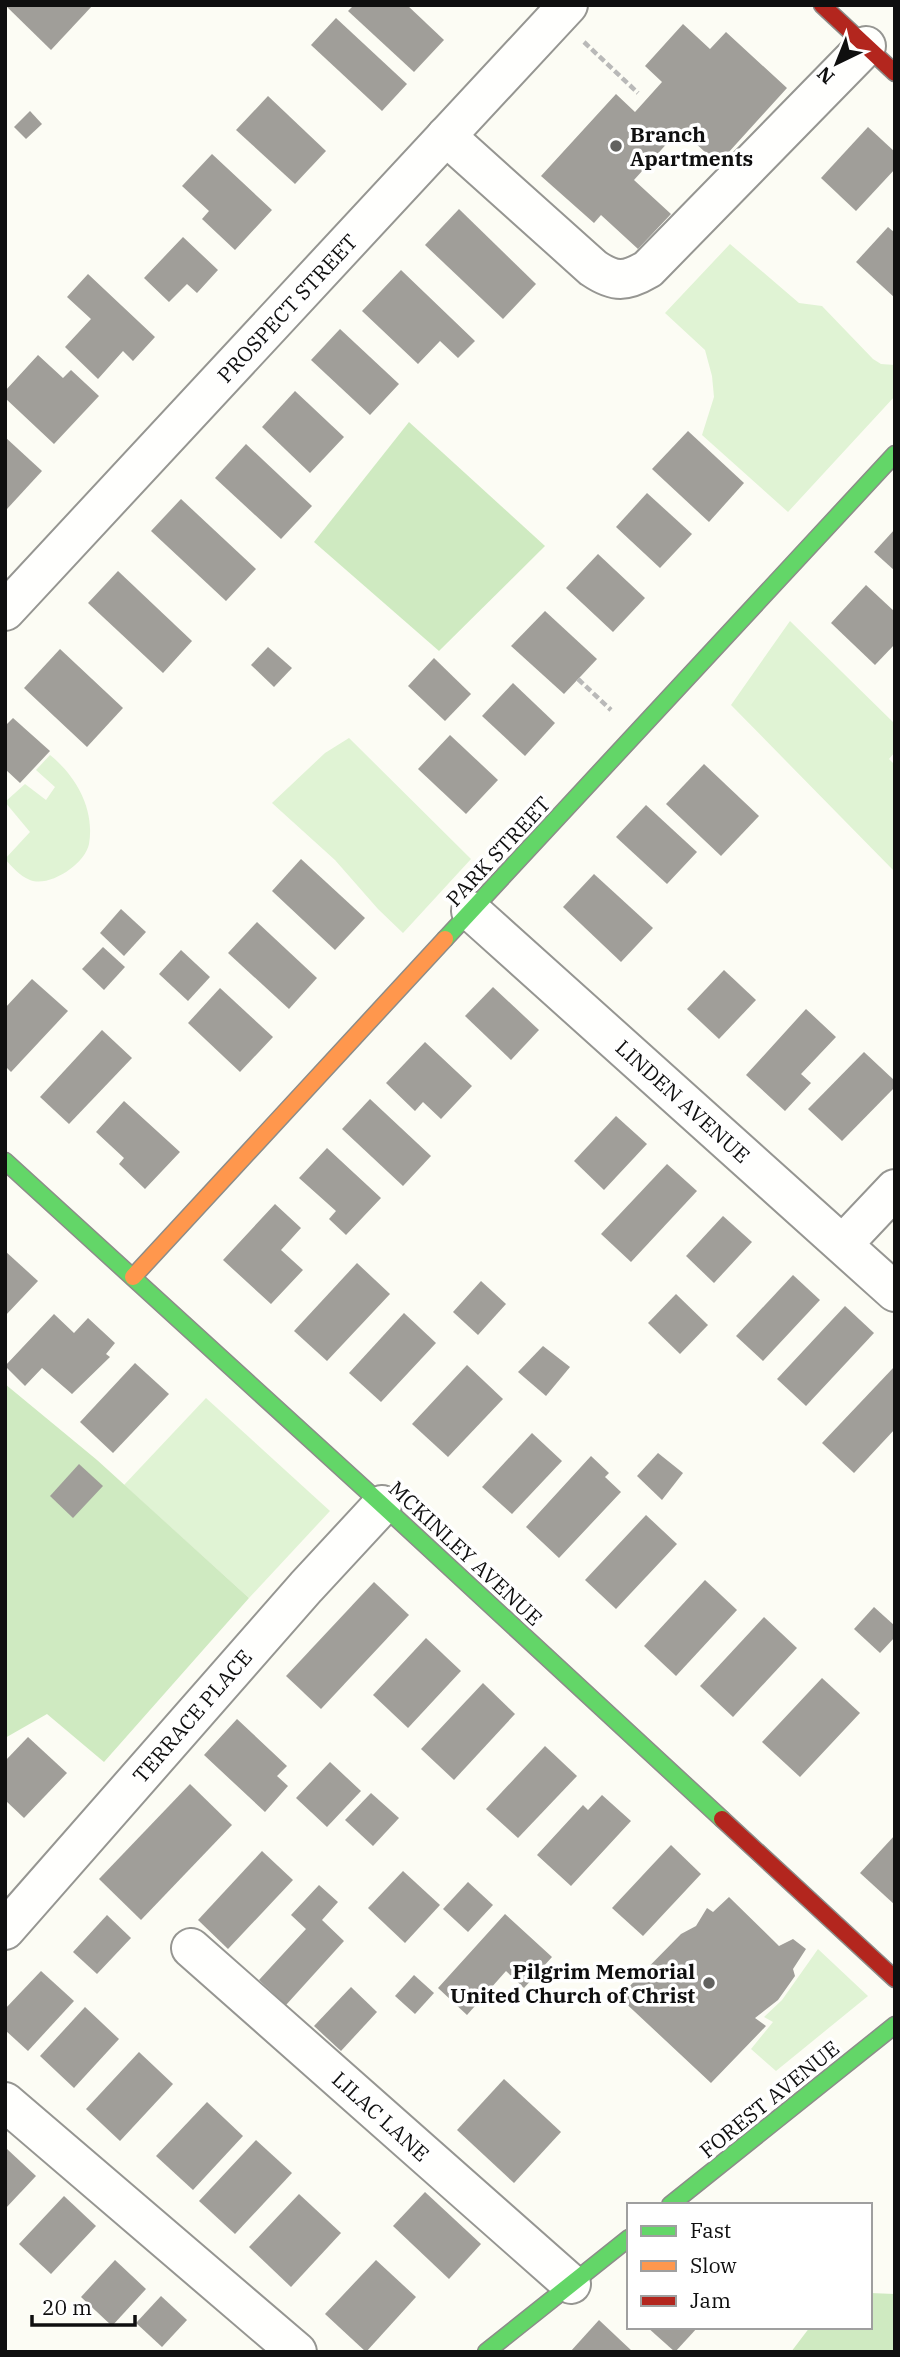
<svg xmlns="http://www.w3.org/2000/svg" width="900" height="2357" font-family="'IBM Plex Serif',serif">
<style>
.green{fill:#e0f3d4}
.forest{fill:#cfeac1}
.building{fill:#a09e99}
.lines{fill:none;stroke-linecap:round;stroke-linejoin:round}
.street-casing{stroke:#969692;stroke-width:42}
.fast-casing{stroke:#8c8c89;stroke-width:19}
.slow-casing{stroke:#8c8c89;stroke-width:19}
.jam-casing{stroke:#8c8c89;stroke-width:19}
.path{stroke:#b9b9b8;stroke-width:4.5;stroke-dasharray:7 3.5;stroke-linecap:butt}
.street{stroke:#fffffd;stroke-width:38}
.fast{stroke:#63d668;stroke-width:16}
.slow{stroke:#ff974d;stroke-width:16}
.jam{stroke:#b3261e;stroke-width:16}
.poi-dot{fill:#62625f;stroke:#fff;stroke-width:2.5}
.labels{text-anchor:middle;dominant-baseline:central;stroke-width:7;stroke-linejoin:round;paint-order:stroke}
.poi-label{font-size:21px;font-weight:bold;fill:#0f0f0f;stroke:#fff;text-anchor:start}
.street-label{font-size:21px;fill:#0f0f0f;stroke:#fff}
</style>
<rect width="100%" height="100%" fill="#fcfcf4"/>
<g class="green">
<polygon points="730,244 799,303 822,306 873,359 881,364 895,365 895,396 788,512 702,435 714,397 712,376 705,350 665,313"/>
<polygon points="790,621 895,724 895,752 889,759 895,765 894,871 731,705"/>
<polygon points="349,738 471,859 403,933 378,909 335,860 272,803 325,753"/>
<path d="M50,755C76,776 95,809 89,844C85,864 49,888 30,880C20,876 12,867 5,859L30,832L5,802L25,784L46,800L55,787L36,770Z"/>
<polygon points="206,1398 330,1511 249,1598 124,1485"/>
<polygon points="818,1949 868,1996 776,2071 751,2049 773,2022 764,2017 782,2000"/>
</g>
<g class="forest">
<polygon points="409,422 545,546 439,651 314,542"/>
<polygon points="5,1384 97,1460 249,1598 104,1762 47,1714 5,1738"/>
<polygon points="870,2293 895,2294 895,2352 791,2352 810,2327 870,2327"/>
</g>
<g class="building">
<polygon points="5,5 93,5 51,50"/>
<polygon points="354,5 407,5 444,40 414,72 348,11"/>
<polygon points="336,18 407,84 382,111 311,45"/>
<polygon points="683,24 710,49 726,32 787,88 718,164 680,129 634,180 671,214 638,249 601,215 594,223 541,176 616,94 635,112 662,82 645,66"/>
<polygon points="268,96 326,151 295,184 236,130"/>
<polygon points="30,111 42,124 26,139 14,127"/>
<polygon points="868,127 895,152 895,169 856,211 821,178"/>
<polygon points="212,154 272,210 235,250 202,219 209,211 182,186"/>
<polygon points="459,209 536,284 503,319 425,245"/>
<polygon points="888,227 895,233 895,298 856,262"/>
<polygon points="183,237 218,270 197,293 187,284 169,302 144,278"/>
<polygon points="401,270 475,341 458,358 440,341 418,364 362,311"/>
<polygon points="88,274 155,337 133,361 123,351 98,379 65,347 91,319 67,297"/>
<polygon points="340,329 399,384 370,415 311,360"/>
<polygon points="38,355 63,378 71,370 99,396 54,444 5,398 5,391"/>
<polygon points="295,391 344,437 310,473 262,427"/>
<polygon points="688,431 744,483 709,522 652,469"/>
<polygon points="5,437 42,471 7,509 5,507"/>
<polygon points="246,444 312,506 281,539 215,478"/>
<polygon points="647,493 692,534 660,568 616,527"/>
<polygon points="181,499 256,569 226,601 151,531"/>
<polygon points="895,529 895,571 874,552"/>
<polygon points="598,554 645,598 613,632 566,588"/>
<polygon points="118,571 192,641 163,673 88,603"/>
<polygon points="866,585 895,612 895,644 875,665 831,623"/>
<polygon points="545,611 597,659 564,694 511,646"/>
<polygon points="268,647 292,668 274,687 251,665"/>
<polygon points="60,649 123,708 87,747 24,688"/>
<polygon points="434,658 471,694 445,721 408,686"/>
<polygon points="513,683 555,723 525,756 482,716"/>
<polygon points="13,718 50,751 20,783 5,769 5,726"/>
<polygon points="450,735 498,780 466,814 418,769"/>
<polygon points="704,764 759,816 721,856 666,804"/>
<polygon points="646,805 697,852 667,884 616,837"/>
<polygon points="301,859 365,918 335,950 272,891"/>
<polygon points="594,874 653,928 621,962 563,907"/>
<polygon points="121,909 146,932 124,956 100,933"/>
<polygon points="257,922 317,978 289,1009 228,953"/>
<polygon points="103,947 125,967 104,990 82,969"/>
<polygon points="181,950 210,977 188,1001 159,974"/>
<polygon points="724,970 756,1000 719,1039 687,1009"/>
<polygon points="32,979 68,1011 11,1072 5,1066 5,1008"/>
<polygon points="493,987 539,1030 511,1060 465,1016"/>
<polygon points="220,988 273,1037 240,1072 188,1023"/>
<polygon points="806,1009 836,1037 801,1074 811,1083 785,1111 746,1075"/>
<polygon points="102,1030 132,1058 69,1124 40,1097"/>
<polygon points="425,1042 472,1086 441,1119 423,1102 415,1111 386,1083"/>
<polygon points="864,1052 895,1081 895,1087 842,1141 808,1109"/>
<polygon points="370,1099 431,1156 403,1186 342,1129"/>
<polygon points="124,1101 180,1152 145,1189 119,1164 124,1158 96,1132"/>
<polygon points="616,1116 647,1144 604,1190 574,1161"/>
<polygon points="327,1148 381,1198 346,1235 329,1219 336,1211 299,1178"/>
<polygon points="667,1164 697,1191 631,1262 601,1234"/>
<polygon points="275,1204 301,1228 281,1250 303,1270 271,1304 223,1260"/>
<polygon points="723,1216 752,1242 714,1283 686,1256"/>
<polygon points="5,1251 38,1281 5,1316"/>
<polygon points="357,1263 390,1294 327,1361 294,1331"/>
<polygon points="793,1275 820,1300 763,1361 736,1336"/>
<polygon points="481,1281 506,1304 478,1335 453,1312"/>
<polygon points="676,1294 708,1325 680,1354 648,1323"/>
<polygon points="845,1306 874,1333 806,1406 777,1379"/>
<polygon points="404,1313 436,1343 381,1402 349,1373"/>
<polygon points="54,1314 74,1333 88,1318 115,1343 106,1354 110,1357 72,1394 42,1368 25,1386 5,1366"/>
<polygon points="543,1346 570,1367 546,1396 518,1372"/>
<polygon points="135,1363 169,1394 113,1453 80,1422"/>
<polygon points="467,1365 503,1399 448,1457 412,1424"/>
<polygon points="895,1366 895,1429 854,1473 822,1443"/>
<polygon points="532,1433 562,1461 512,1514 482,1487"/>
<polygon points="658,1453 683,1473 662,1500 637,1476"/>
<polygon points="591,1456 609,1473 605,1477 621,1492 559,1558 526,1527"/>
<polygon points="79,1464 103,1486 73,1518 50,1496"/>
<polygon points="646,1515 677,1544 616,1609 585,1580"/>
<polygon points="705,1580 737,1610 676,1676 644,1646"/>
<polygon points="374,1582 409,1615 321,1709 286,1676"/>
<polygon points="874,1607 895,1626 895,1637 880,1653 854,1629"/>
<polygon points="764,1617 797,1648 733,1717 700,1686"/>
<polygon points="426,1638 461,1671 408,1728 373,1695"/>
<polygon points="822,1678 860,1713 800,1777 762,1742"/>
<polygon points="483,1683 515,1714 454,1780 421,1749"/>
<polygon points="237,1719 287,1766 277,1776 288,1786 265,1812 204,1755"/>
<polygon points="28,1737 67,1773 24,1818 5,1800 5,1761"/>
<polygon points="545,1746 577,1776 518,1838 486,1809"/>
<polygon points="330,1762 361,1791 327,1827 296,1798"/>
<polygon points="190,1784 232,1825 141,1920 99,1879"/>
<polygon points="371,1793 399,1818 373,1846 345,1820"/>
<polygon points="602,1795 631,1821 571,1886 537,1855 583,1805 588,1810"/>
<polygon points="895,1835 895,1905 860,1873"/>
<polygon points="671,1845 701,1874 643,1936 612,1908"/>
<polygon points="262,1851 293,1880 228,1949 198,1920"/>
<polygon points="403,1871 440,1905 405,1943 368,1908"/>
<polygon points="468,1882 493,1905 468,1932 443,1909"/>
<polygon points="319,1885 338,1902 322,1920 344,1941 286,2005 259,1980 306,1929 291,1915"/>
<polygon points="729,1897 779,1946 793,1939 806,1949 793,1969 795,1976 778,2000 755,2018 766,2026 711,2083 619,1997 681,1934 696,1926 707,1908 713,1912"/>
<polygon points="505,1914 552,1957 524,1988 506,1971 467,2015 438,1988"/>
<polygon points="107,1915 131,1938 97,1974 73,1952"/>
<polygon points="41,1971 74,2001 28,2051 5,2030 5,2009"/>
<polygon points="414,1975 434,1993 415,2014 395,1996"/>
<polygon points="351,1987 377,2012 341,2051 314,2026"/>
<polygon points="85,2007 119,2039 74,2088 40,2056"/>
<polygon points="139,2052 173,2084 120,2141 86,2109"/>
<polygon points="504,2079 561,2132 514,2183 457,2130"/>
<polygon points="207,2102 243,2136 193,2190 156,2156"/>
<polygon points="256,2140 292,2173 235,2234 199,2201"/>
<polygon points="7,2149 36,2176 5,2209 5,2150"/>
<polygon points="425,2192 481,2244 449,2279 393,2226"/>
<polygon points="299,2194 341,2233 291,2287 249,2247"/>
<polygon points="64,2196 96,2226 51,2274 19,2244"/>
<polygon points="115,2260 146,2289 112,2326 81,2297"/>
<polygon points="376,2260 416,2297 366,2352 325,2314"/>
<polygon points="161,2296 187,2320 162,2347 136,2323"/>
<polygon points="599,2320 633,2352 570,2352"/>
<polygon points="647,2327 698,2327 675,2352"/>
</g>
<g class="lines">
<defs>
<g id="street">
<path d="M446,136L593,268C615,283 626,282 648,269L866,46"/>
<polyline points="5,611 568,5"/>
<polyline points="471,911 895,1292"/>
<polyline points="843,1244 895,1189"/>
<polyline points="5,1930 306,1587 382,1505"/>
<polyline points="191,1948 571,2284"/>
<polyline points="5,2102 297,2352"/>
</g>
<g id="fast">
<polyline points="445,939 895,454"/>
<polyline points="5,1161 379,1502 722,1819"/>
<polyline points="670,2205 895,2025"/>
<polyline points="486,2352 629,2238"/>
</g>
<polyline id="slow" points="133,1277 445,939"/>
<g id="jam">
<polyline points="822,5 895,73"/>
<polyline points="722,1819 895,1979"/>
</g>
</defs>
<use href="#street" class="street-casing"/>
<use href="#fast" class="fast-casing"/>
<use href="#slow" class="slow-casing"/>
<use href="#jam" class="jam-casing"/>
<g class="path">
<polyline points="584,42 638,93"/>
<polyline points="578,679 611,710"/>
</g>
<use href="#street" class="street"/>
<use href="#fast" class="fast"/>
<use href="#slow" class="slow"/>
<use href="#jam" class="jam"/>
</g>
<g class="poi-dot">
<circle cx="616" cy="146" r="7"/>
<circle cx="709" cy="1983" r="7"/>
</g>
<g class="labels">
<g class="poi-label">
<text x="630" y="134">Branch<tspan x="630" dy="24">Apartments</tspan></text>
<text x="695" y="1971" text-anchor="end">Pilgrim Memorial<tspan x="695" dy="24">United Church of Christ</tspan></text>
</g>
<g class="street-label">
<text transform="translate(287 308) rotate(-47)">PROSPECT STREET</text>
<text transform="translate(498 851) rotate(-47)">PARK STREET</text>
<text transform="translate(683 1101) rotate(42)">LINDEN AVENUE</text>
<text transform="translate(466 1553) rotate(43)">MCKINLEY AVENUE</text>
<text transform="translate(192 1716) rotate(-49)">TERRACE PLACE</text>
<text transform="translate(769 2099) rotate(-39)">FOREST AVENUE</text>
<text transform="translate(381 2116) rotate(42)">LILAC LANE</text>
</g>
</g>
<rect width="900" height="2357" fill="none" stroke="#0f0f0f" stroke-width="14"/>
<rect x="627" y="2203" width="245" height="126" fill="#ffffff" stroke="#9f9f9f" stroke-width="2"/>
<rect x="641" y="2226" width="35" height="10" fill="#63d668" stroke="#9f9f9f" stroke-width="2"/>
<text x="690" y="2238" font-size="21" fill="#0f0f0f">Fast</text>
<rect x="641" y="2261" width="35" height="10" fill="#ff974d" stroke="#9f9f9f" stroke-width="2"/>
<text x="690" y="2273" font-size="21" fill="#0f0f0f">Slow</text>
<rect x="641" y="2296" width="35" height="10" fill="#b3261e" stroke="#9f9f9f" stroke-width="2"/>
<text x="690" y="2308" font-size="21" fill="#0f0f0f">Jam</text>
<g transform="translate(837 63) rotate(223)" stroke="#ffffff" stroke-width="5" paint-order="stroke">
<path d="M0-5L12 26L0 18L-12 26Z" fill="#0f0f0f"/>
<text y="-10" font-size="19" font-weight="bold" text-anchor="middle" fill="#0f0f0f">N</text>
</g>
<path d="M32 2315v10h103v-10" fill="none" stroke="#0f0f0f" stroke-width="3.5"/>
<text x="42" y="2315" font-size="21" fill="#0f0f0f" stroke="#ffffff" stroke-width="5" paint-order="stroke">20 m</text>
</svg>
